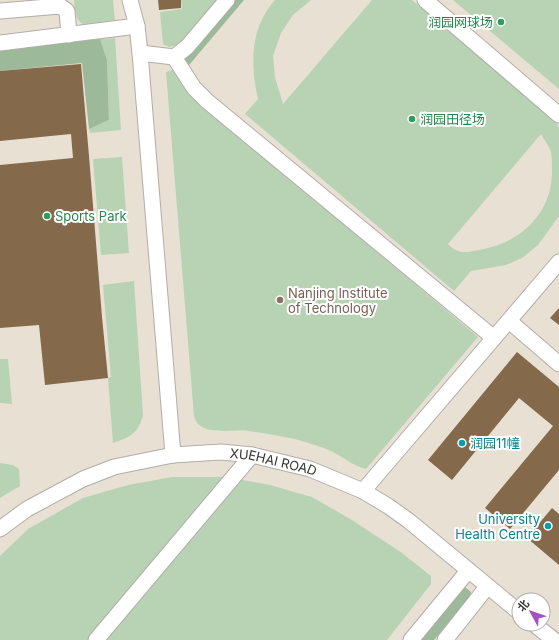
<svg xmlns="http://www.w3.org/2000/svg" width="559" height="640" font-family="Inter,'Noto Sans SC',sans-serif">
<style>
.built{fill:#e9e0d4;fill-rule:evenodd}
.green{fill:#b7d3b3;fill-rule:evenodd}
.forest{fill:#9cb999}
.building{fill:#84694a}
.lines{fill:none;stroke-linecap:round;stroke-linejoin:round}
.minor-casing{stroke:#b2ada8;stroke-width:17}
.minor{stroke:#fff;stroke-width:15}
.leisure-dot{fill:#2e9e5b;stroke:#fff;stroke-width:1.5}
.education-dot{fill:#8d6e63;stroke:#fff;stroke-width:1.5}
.culture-dot{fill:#0f9aa8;stroke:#fff;stroke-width:1.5}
.labels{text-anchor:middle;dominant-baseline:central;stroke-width:4;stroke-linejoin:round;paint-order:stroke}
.leisure-label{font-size:13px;fill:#27864d;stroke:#fff;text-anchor:start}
.education-label{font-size:13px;fill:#785e54;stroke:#fff;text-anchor:start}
.culture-label{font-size:13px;fill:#0d838f;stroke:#fff;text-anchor:start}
.street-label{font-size:13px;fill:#363431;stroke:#fff}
</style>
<rect width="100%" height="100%" fill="#f0ebe5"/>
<path class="built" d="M0,0H559V640H0ZM519,600H543V624H519Z"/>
<g class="green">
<path d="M74,0H113L115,22L83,24C74,19 75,9 74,0Z"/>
<polygon points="181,0 220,0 182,44 169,47 163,44 160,12 182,9"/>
<path d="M275,0H311L293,15L281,33L273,56L275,77L283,104L372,0H412L554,119L559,128V216L538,245L522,258L506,265L471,271L454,291L245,114L258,99C250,64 250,28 275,0ZM541,134C544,140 550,147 551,153C552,158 552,164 552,169C553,213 521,243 479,250C466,253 457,254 448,244Z"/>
<polygon points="453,0 559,0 559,89"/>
<polygon points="115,38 121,130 90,133 89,129 109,120 107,60 100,39"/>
<path d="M175,69L223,122L478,337L366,469C354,466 344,458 333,452C307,440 278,435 249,431C236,429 209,435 198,424C196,422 195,418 194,416L166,72Z"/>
<polygon points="122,157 129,253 101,255 93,159"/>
<path d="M134,281L143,415C138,434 130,437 113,443L108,378L111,377L103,285Z"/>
<polygon points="0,359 8,359 12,404 0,403"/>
<polygon points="0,463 13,465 19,469 20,486 0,498"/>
<polygon points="172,477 226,477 270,485 312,497 352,520 402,553 431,576 431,584 387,640 0,640 0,556 28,529 83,498 128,485"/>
</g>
<g class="forest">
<polygon points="227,0 244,0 184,71 174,57"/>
<polygon points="100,39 107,60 109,120 89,129 82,63 0,71 0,49"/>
<polygon points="465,587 471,592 470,597 434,640 418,640 460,589"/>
</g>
<g class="building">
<polygon points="158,0 181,0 181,8 159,10"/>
<polygon points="81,64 89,156 102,317 108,378 45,385 39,325 0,328 0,165 73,158 71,134 0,141 0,71"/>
<polygon points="559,308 559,325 550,318"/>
<polygon points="517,352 559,387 559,470 510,529 485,508 553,426 519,398 452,480 428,460"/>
<polygon points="552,508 559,514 559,565 527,538"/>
</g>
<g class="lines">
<defs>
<g id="minor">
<polyline points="130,0 137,26 140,53 173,455"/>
<polyline points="425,0 559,115"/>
<polyline points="0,11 60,6 67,11 69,35"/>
<polyline points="0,43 137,26"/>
<polyline points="140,53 174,57 187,47 227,0"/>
<polyline points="174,57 194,88 207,101 494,338"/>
<polyline points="509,321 559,364"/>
<polyline points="363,491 559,262"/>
<path id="s1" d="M0,529L27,509L83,479L114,467L173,455L221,452L252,455L310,469L363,491L388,506L409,521L519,612"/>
<polyline points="534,624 554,640"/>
<polyline points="96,640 252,455"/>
<polyline points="411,640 468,571"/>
<polyline points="445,640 487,587"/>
</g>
</defs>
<use href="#minor" class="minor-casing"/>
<use href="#minor" class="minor"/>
</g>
<g class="leisure-dot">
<circle cx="501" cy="22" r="4"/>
<circle cx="412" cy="119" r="4"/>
<circle cx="47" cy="216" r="4"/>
</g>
<circle class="education-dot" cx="280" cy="300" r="4"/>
<g class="culture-dot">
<circle cx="462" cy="443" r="4"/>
<circle cx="548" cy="526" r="4"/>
</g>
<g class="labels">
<g class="leisure-label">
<text x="493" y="22" text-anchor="end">润园网球场</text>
<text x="420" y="119">润园田径场</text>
<text x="55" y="216">Sports Park</text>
</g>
<g class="education-label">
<text x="288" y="293">Nanjing Institute<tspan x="288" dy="15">of Technology</tspan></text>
</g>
<g class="culture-label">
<text x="470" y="443">润园11幢</text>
<text x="540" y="519" text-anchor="end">University<tspan x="540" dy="15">Health Centre</tspan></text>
</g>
<g class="street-label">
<text stroke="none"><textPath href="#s1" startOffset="292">XUEHAI ROAD</textPath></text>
</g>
</g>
<g transform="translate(531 612) rotate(310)"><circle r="19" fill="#ffffff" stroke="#afaead"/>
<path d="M0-3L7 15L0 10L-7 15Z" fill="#a252c2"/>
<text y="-6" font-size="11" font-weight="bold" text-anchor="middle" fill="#363431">北</text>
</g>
</svg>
